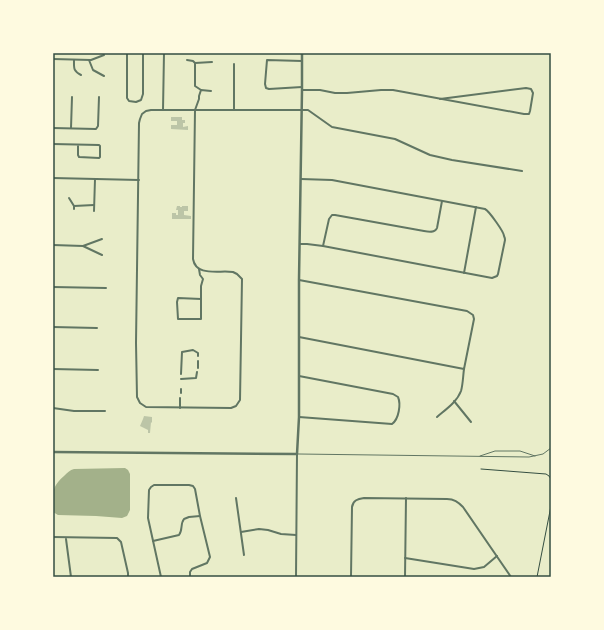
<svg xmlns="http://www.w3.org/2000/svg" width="604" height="630" font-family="'Golos Text',sans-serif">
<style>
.water{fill:#a3b18a}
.building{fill:#bcc5a7}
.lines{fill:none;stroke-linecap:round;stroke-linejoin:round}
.path{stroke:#344e41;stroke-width:1}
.service{stroke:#617663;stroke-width:1}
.minor{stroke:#617663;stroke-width:2}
.tertiary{stroke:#617663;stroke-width:2.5}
.neatline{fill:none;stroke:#344e41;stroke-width:1.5}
</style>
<rect width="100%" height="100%" fill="#e9edc9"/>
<path class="water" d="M125,468L128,470L130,474V510L127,516L122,518L96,516L58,515L53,512C53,495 50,488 64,476C67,473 70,470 74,469Z"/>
<g class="building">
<polygon points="171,117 182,117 182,120 185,120 185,123 183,123 183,127 188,126 188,130 171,129 171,125 177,125 177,121 171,121"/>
<polygon points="177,206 180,206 180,207 182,207 182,206 188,206 188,211 184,211 184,215 191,216 191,219 172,219 172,213 176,213 176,215 178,215 178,210 176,210"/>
<polygon points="144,416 152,417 152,423 151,422 150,433 148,433 148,430 140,426 143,419"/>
</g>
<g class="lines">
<g class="path">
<polyline points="481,469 546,474 549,476 551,479"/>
<polyline points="537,577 551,506"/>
</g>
<g class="service">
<polyline points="298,454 529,457 543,454 551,448"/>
<polyline points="480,456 495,451 520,451 535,456"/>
</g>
<g class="minor">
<polyline points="127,53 127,98 129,101 136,102 141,100 143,94 143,53"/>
<polyline points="53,59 91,60 104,55"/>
<path d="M74,60C74,68 73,71 81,75"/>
<polyline points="89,60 93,70 104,76"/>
<polyline points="187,60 193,61 195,63"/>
<polyline points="302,61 267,60 265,84 266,88 269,89 302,87"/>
<polyline points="201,90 195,86 195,63 212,62"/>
<polyline points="302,90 320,90 335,93 347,93 381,90 393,90 524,114 529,114 530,111 533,93 531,89 526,88 440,99"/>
<path d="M211,91L201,90L199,96V99L195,110L193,259C196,277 219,270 233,272L237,274L242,279L240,400L236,406L231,408L146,407L140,403L137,397L136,343L139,123L140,119L142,114L146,111L151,110H308L332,127L395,139L430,155L452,160L522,171"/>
<polyline points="163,110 164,53"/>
<polyline points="234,110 234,64"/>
<polyline points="53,128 96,129 98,126 99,97"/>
<polyline points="71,128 72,97"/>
<polyline points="53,144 99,145 100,146 100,157 99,158 79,157 78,155 78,145"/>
<polyline points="53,178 139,180"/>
<polyline points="69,198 74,206"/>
<polyline points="74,209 74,206 94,205"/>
<polyline points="94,211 95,179"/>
<path d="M300,244H307L323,246L492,278L497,276L498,274L505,240C505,239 505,238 504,236C504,232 489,211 485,209L332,180L301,179"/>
<polyline points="53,245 83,246 102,255"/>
<polyline points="83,246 102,239"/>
<path d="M323,246L329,219L332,215H335L424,231C429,232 435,233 437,228L442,201"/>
<polyline points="199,269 200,275 203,279 201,286 201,319 178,319 177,302 178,298 201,299"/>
<polyline points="464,273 476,207"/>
<polyline points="53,287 106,288"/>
<polyline points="53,327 97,328"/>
<polyline points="299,337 464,369 474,319 473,315 467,311 299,280"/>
<polyline points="198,368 198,361"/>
<polyline points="53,369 98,370"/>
<polyline points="181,374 182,352 193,350 198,353 198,356"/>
<polyline points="181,379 196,378 197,372"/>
<polyline points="181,393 181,389"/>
<polyline points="454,401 471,422"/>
<polyline points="53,408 74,411 105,411"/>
<polyline points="180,408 180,398"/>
<path d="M299,417L392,424C399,419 401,404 398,397L393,394L299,376"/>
<path d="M437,417C445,410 457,402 461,391C463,384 463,376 464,369"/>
<polyline points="236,498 244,555"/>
<polyline points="241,532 259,529 268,530 281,534 296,535"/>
<polyline points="53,537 117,538 121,542 128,573 128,577"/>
<polyline points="66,539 71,577"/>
<path d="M153,541L179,535C183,530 180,524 184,519L189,517L200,516"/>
<polyline points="405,558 474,569 484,567 497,556"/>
<polyline points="161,577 148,518 149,490 151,487 154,485 189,485 193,486 195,489 200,516 210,557 207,563 192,569 190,572 190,577"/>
<polyline points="296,577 297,454"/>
<path d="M351,577L352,507C353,500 358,499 364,498L447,499C454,499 458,502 463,507L511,577"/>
<polyline points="405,577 406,498"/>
</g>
<polyline class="tertiary" points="53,452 297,454 299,417 299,280 302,90 302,53"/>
</g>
<rect width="604" height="630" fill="none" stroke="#fefae0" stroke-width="108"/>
<rect x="54" y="54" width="496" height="522" class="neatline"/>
</svg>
